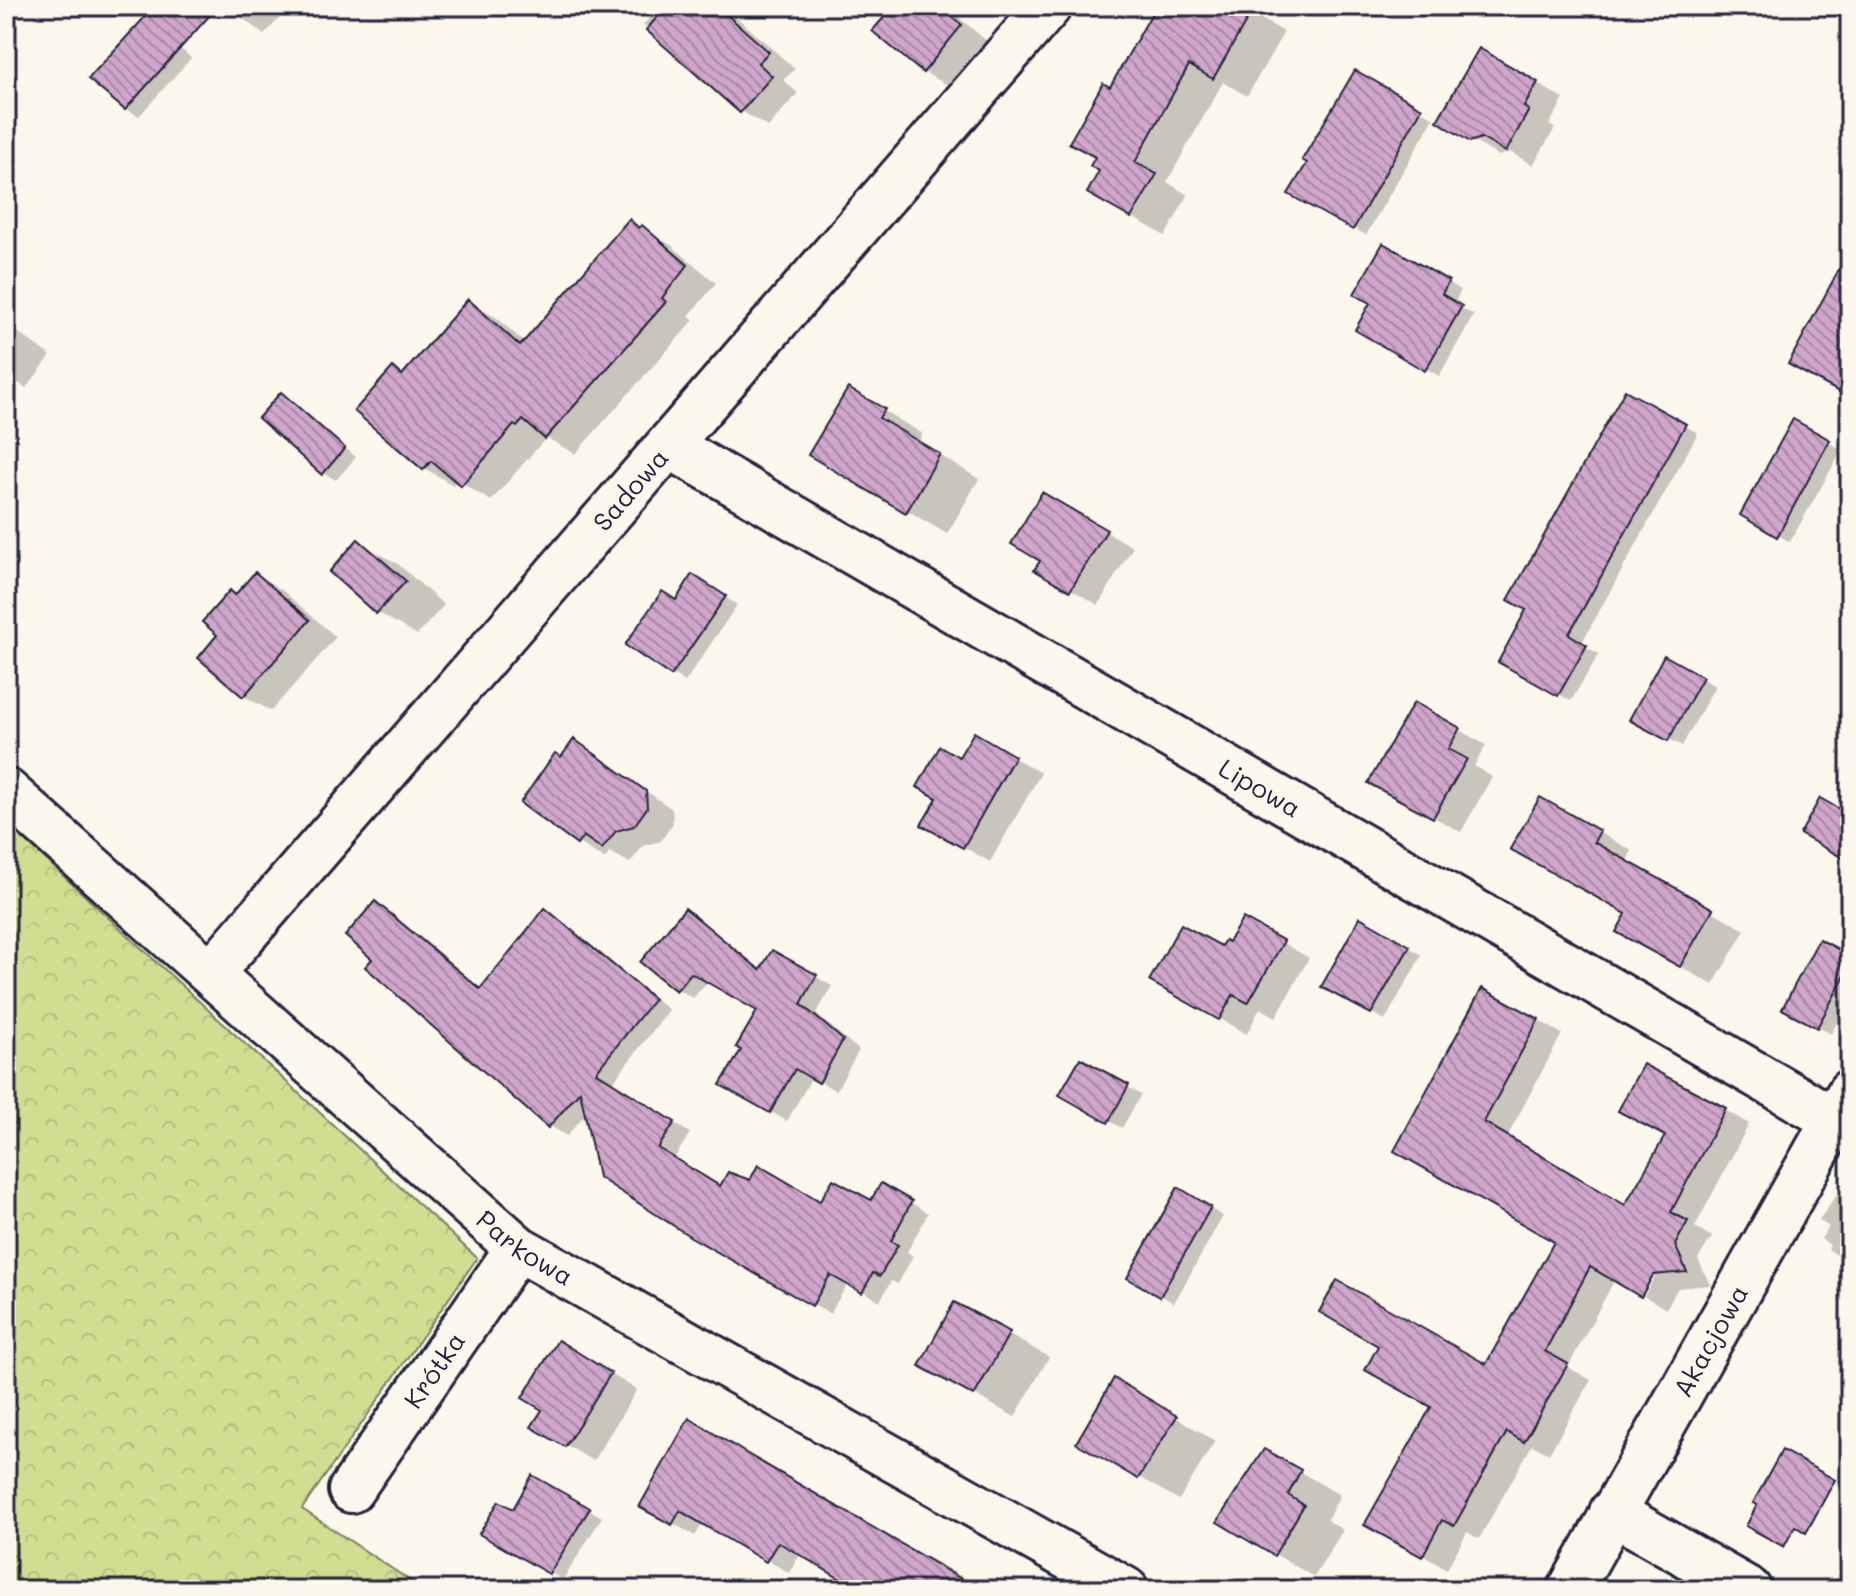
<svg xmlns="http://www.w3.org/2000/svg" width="1856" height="1596" font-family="Mali,sans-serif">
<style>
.park{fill:url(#park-crowns);stroke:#7a8066;stroke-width:2}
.shadow{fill:#0003}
.building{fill:url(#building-back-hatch);stroke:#22223b;stroke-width:2}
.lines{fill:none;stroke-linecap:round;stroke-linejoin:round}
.minor-casing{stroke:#22223b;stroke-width:50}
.minor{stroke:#fbf7ec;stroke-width:44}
.labels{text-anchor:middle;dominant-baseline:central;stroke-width:8;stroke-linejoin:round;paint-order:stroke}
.street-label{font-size:26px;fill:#22223b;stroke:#fbf7ec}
</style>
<defs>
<pattern id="park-crowns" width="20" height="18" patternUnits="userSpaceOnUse" patternTransform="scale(2)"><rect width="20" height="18" fill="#d1de92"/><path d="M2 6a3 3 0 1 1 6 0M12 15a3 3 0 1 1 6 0" fill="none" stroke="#b3be7f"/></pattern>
<pattern id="building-back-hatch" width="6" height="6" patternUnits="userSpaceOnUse" patternTransform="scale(2)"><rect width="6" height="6" fill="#d0a6ca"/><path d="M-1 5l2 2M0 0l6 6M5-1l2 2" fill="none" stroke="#a887a5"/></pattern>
</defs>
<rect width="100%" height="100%" fill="#fbf7ec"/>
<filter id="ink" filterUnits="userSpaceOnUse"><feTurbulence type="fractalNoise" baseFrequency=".0125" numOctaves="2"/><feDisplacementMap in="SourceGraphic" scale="16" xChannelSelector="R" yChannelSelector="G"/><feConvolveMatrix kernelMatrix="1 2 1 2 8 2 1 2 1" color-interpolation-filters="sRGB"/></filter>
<g filter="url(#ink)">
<polygon class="park" points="6,823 477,1258 302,1509 424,1590 6,1590"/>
<g class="shadow">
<polygon points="227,6 291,6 264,35"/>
<polygon points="661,6 724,6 795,69 783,80 798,93 768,127 741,111 643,25"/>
<polygon points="896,6 945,6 988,42 951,87 924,72"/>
<polygon points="1158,6 1239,6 1284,32 1247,96 1223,82 1167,182 1188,195 1165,236 1089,192 1101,171 1098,157 1110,90"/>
<polygon points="157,28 191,58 139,116 126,109"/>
<polygon points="1480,51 1564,99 1549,125 1555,128 1533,165 1510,152 1499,156 1471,140"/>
<polygon points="1356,73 1434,118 1366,235 1291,193"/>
<polygon points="629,222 671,245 716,283 689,316 694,320 575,454 549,439 544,440 491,501 457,480 453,485 424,468 393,369 404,376 468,302 497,318 525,343"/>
<polygon points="1384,246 1461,290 1454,304 1474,315 1439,376 1357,329 1373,302"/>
<polygon points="9,326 51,356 26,388 6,375"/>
<polygon points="849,390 923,434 918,442 979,479 947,534 811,454"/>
<polygon points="1625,393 1698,433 1581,644 1599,654 1571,701 1500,661 1529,610"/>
<polygon points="282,394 356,457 336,480 323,473"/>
<polygon points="1794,422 1842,450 1790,542 1743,514"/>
<polygon points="1042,494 1133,547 1098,605 1037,569 1043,560"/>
<polygon points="358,542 398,564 444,605 417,635 377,612"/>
<polygon points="256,575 282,590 336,637 271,711 244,696 220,635 236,596"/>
<polygon points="706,584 737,605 685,682 627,644 677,602"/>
<polygon points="1665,658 1715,686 1682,746 1632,719"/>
<polygon points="1414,705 1486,745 1474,766 1492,777 1461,832 1397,797"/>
<polygon points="974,735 1041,773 990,862 924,824"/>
<polygon points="575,742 672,809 673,823 661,841 643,846 630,863 610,852 605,859 578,843 562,759"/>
<polygon points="1541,799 1632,851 1626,862 1745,930 1713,985 1619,931 1629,913"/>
<polygon points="376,903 392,913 482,989 545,911 562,921 669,1010 612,1083 690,1133 674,1159 721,1188 821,1204 872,1203 882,1186 928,1213 907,1252 913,1256 898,1284 891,1281 880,1301 848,1283 830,1314 692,1235 587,1112 567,1136 550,1126 402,1001 405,998 375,959"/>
<polygon points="685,910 762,970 773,952 832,986 816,1014 859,1050 836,1091 812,1077 787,1121 723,1085 744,1049 759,1010 708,981 693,998 677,989"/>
<polygon points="1243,920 1309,958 1276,1017 1260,1008 1247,1034 1152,981 1229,944"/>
<polygon points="1361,920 1422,955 1385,1020 1324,986"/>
<polygon points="1850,957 1850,997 1831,1034 1784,1008"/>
<polygon points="1538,1020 1562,1034 1507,1137 1626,1208 1725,1110 1749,1124 1695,1227 1712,1237 1698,1259 1710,1285 1678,1288 1666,1309 1644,1296 1660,1268 1615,1279 1568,1367 1591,1380 1549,1454 1532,1445 1479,1539 1467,1532 1447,1569 1367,1524 1487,1367 1556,1242 1396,1151"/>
<polygon points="1081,1060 1141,1095 1122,1128 1062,1094"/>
<polygon points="1179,1190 1223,1216 1174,1303 1130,1277"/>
<polygon points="1837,1194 1850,1202 1850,1264 1828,1249 1830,1245 1821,1239 1829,1227 1819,1220"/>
<polygon points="955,1305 1049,1357 1015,1417 962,1388"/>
<polygon points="585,1358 637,1390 593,1461 534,1426"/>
<polygon points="1154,1404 1215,1441 1179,1500 1079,1442"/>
<polygon points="690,1421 921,1557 923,1555 986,1590 863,1590 801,1553 789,1573 703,1523 695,1536 642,1506"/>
<polygon points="1264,1451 1340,1495 1327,1520 1343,1530 1314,1577 1220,1522"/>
<polygon points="533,1478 602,1517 563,1580 482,1533 513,1511"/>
</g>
<g class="building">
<polygon points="155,6 218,6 125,110 88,79"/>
<polygon points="667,6 717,6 769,52 758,63 772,76 740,113 646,30"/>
<polygon points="894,6 939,6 962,25 923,73 872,31"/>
<polygon points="1156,6 1255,6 1213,79 1189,65 1135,162 1157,174 1131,218 1087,193 1099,171 1090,166 1095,157 1069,143 1103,83 1110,87"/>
<polygon points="1479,48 1538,82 1524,107 1529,110 1506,152 1481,138 1470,142 1437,121"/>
<polygon points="1355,70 1422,108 1353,230 1288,194 1307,163 1302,160"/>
<polygon points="629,219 639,228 642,225 688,265 662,298 666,302 545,439 523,420 517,427 514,425 461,486 431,461 423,470 354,411 393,367 402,375 468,299 520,346"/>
<polygon points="1383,243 1449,281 1442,294 1462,306 1425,371 1355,330 1370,303 1354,294"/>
<polygon points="1850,249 1850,398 1788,364"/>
<polygon points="848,388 885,409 879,418 940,454 906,513 808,455"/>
<polygon points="1625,390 1686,424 1569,634 1587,645 1558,696 1498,662 1526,610 1508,600"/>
<polygon points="281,392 345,448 322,475 258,418"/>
<polygon points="1793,419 1830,440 1777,537 1740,515"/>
<polygon points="1042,492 1107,530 1070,591 1034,570 1040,561 1011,544"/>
<polygon points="358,539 406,581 376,614 329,572"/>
<polygon points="255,572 310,620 243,697 198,658 217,635 202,622 230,590 235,595"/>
<polygon points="692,574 726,596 671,676 625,645 662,591 676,600"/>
<polygon points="1664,655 1703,677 1668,741 1629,720"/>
<polygon points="1414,702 1460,728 1448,749 1467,759 1433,818 1368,783"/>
<polygon points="974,732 1015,756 963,848 921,825 937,798 917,787 940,746 959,757"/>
<polygon points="574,739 646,791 647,808 634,826 616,831 602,849 583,836 577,845 520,803 555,753 561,757"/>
<polygon points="1540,797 1600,831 1594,842 1713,909 1680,967 1616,932 1626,914 1510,849"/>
<polygon points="1820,798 1850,815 1850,862 1800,834"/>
<polygon points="375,901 480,989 545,908 654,999 596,1072 675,1122 658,1148 720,1186 728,1172 750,1180 758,1165 820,1201 833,1179 871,1200 881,1183 912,1201 891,1241 898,1245 880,1276 873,1273 862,1293 830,1275 812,1306 691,1237 598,1177 580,1091 548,1128 365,967 372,959 345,936"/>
<polygon points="685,908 760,970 772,950 817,975 801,1004 843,1040 819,1083 795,1069 770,1113 720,1085 741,1050 736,1047 757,1011 691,973 676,991 640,962"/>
<polygon points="1360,917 1410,946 1371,1014 1321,987"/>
<polygon points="1243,918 1284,941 1248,1003 1233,995 1219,1020 1149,981 1181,924 1221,946 1225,940 1228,942"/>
<polygon points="1819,939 1850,955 1850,966 1817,1028 1782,1009"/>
<polygon points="1482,988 1539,1019 1484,1122 1625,1205 1665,1136 1618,1111 1643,1064 1726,1108 1671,1212 1688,1221 1675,1245 1687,1272 1653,1275 1641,1297 1590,1267 1545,1351 1568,1364 1524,1442 1507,1432 1454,1526 1442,1520 1422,1557 1364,1525 1431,1407 1365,1370 1378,1346 1319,1312 1337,1280 1486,1364 1554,1242 1394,1151"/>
<polygon points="1080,1058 1129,1085 1108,1123 1059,1095"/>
<polygon points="1178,1187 1211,1207 1160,1297 1127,1278"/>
<polygon points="954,1302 1010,1332 974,1396 919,1366"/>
<polygon points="558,1340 611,1373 565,1447 531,1427 542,1410 522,1398"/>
<polygon points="1114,1378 1177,1416 1138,1479 1076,1443"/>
<polygon points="689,1418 744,1452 980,1590 859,1590 778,1542 766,1562 680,1511 672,1525 639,1507"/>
<polygon points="1264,1449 1301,1470 1288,1495 1304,1505 1274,1556 1217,1522"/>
<polygon points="1782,1450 1835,1480 1806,1533 1795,1526 1784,1547 1746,1526 1757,1505 1753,1503"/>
<polygon points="532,1475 590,1508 549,1574 479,1534 499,1501 513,1509"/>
</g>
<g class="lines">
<defs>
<g id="minor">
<path id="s1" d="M670,446L1850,1129"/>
<path id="s2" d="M6,791L518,1248L1126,1590"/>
<path id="s3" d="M211,973L1049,6"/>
<path id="s4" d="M351,1490L518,1248"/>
<polyline points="1612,1512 1749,1590"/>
<path id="s5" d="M1570,1590L1850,1092"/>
</g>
</defs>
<use href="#minor" class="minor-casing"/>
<use href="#minor" class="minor"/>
</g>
</g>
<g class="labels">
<g class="street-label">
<text stroke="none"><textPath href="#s3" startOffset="640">Sadowa</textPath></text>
<text stroke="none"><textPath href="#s1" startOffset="682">Lipowa</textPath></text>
<text stroke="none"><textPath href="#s2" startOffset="692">Parkowa</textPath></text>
<text stroke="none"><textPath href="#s5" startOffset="286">Akacjowa</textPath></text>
<text stroke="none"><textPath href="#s4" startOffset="146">Krótka</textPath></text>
</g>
</g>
<rect width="1856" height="1596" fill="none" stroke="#fbf7ec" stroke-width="32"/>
<rect x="16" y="16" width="1824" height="1564" fill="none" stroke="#22223b" stroke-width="3" filter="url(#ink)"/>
</svg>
